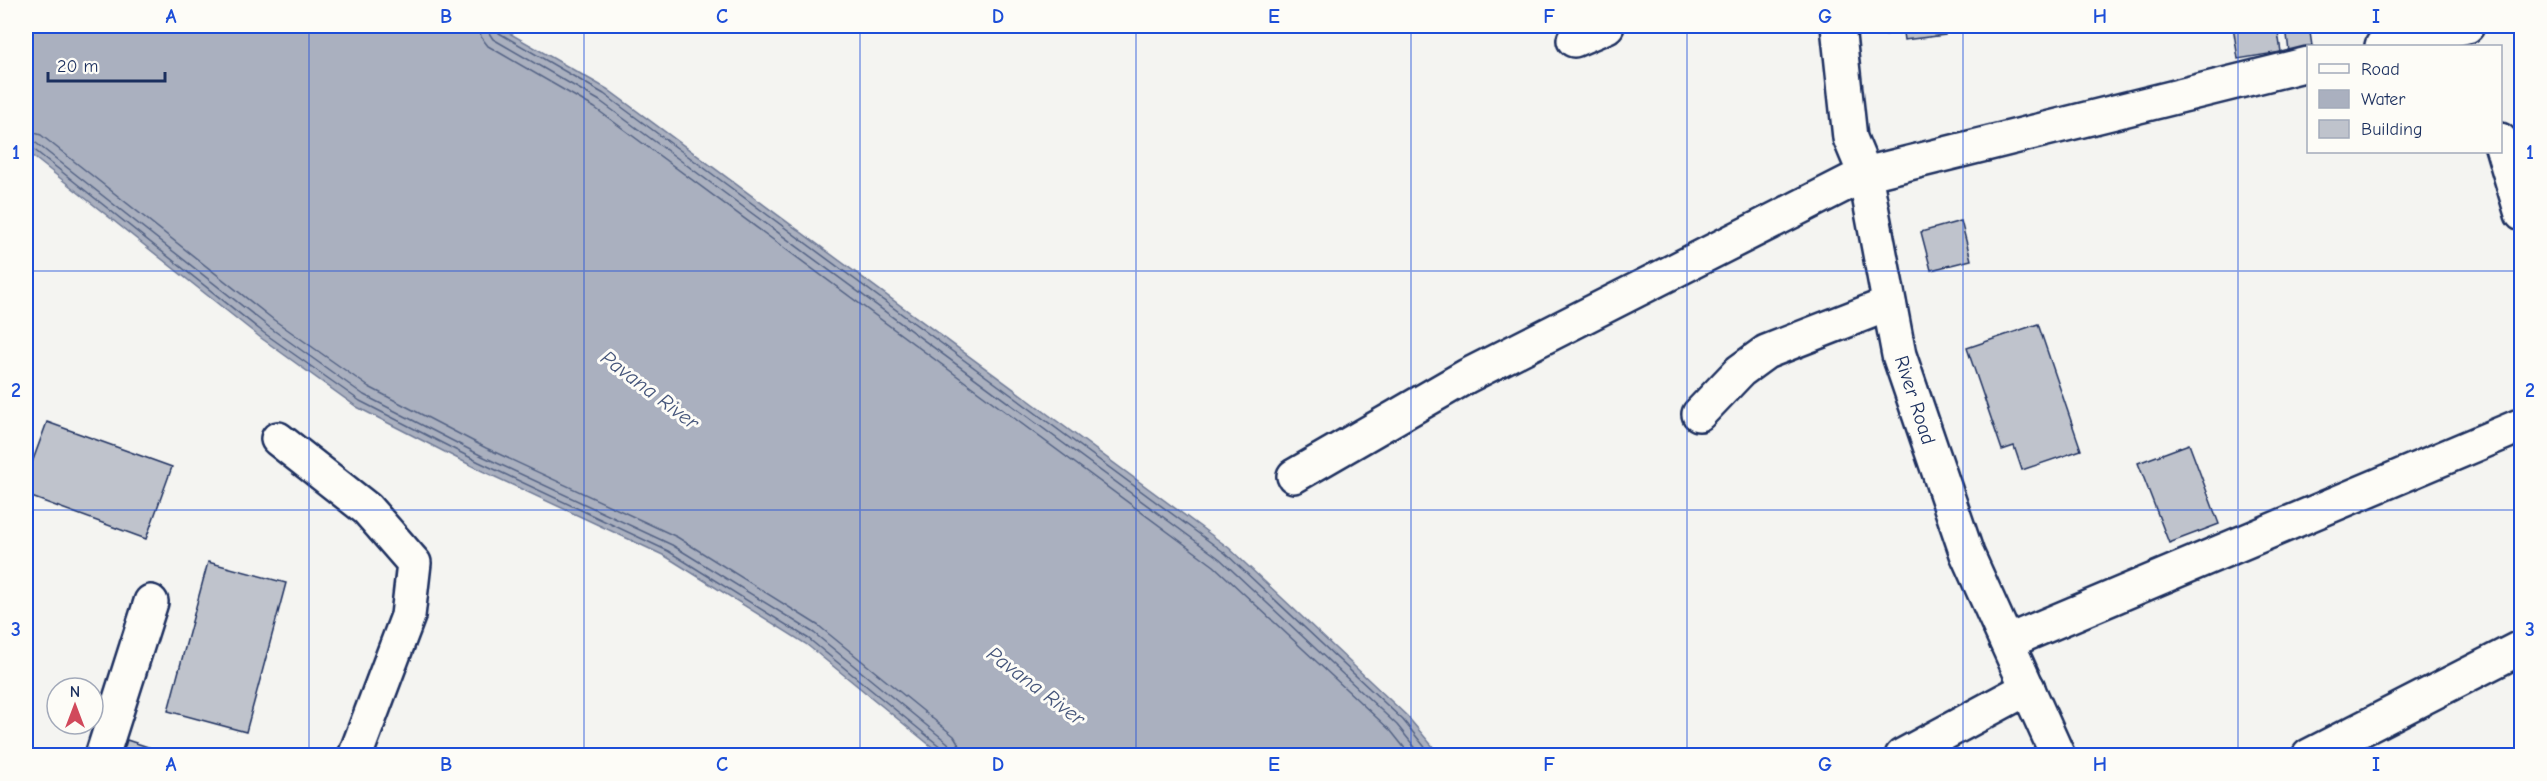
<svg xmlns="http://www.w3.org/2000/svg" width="2547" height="781" font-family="'Comic Neue',sans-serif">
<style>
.water{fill:#aab0bf;stroke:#717c98;stroke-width:1.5}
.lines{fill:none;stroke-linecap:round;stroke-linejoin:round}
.shore{stroke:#546385;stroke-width:1.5}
.building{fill:#bfc3cc;stroke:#1b2f5e;stroke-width:1.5}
.minor-casing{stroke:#1b2f5e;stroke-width:38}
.minor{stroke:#fdfcf7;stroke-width:33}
.grid{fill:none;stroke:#1d4ed8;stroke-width:1.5;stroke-opacity:0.55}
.labels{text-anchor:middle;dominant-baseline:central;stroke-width:6;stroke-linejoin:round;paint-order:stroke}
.street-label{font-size:20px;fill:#1b2f5e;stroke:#fdfcf7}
.water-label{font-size:21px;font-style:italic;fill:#46567b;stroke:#fdfcf7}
.neatline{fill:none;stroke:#1d4ed8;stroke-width:2}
.grid-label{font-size:20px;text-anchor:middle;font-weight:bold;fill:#1d4ed8}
</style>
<rect width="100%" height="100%" fill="#f4f4f1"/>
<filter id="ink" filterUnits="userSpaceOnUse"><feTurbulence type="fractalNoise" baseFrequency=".0167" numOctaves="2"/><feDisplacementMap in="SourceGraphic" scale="12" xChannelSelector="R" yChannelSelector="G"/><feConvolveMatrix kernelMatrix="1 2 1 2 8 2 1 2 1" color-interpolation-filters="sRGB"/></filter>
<g filter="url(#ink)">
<polygon class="water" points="26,26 497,26 607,89 1229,548 1407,716 1440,755 942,755 806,644 665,556 476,468 357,407 261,338 26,151"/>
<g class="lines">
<g class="shore">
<polyline points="479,26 481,37 488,46 595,108 1214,566 1391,731 1411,756"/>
<polyline points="488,26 489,33 493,39 600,101 1220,559 1397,725 1422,756"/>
<polyline points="495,26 499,33 604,94 1225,553 1403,720 1432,756"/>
<polyline points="26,130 41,135 274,320 369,387 486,448 677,537 819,626 954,736 960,746 962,756"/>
<polyline points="26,139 36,143 269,327 364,395 482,456 672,545 814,633 948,743 953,756"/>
<polyline points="26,147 32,148 264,333 360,401 479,462 668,551 809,639 942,748 945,756"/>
</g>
</g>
<g class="building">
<polygon points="1879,26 1944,26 1945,35 1904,40 1903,33 1881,35"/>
<polygon points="2233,26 2277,26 2281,52 2238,59"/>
<polygon points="2286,26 2309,26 2312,46 2308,46 2308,49 2289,52"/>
<polygon points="1961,221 1971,260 1931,270 1921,232"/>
<polygon points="2038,324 2081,450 2022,470 2014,446 2002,450 1967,348"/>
<polygon points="47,422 172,467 146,539 26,495 26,479"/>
<polygon points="2189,444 2219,524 2169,543 2138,463"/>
<polygon points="208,562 286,583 246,732 168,711"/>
<polygon points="127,740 175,756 122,756"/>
</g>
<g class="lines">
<defs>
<g id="minor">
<polyline points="1838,26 1850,138 1865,174 1899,355 1967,554 2058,756"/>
<polyline points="1574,40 1607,26"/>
<polyline points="2382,46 2467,26"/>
<polyline points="2500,140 2522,214"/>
<polyline points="1699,414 1740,371 1766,352 1889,304"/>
<polyline points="278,439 367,509 414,563 408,616 355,756"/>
<polyline points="1294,476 1467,376 1865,174 2308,64"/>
<polyline points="2007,642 2522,425"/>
<polyline points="102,756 151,602"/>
<polyline points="1902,756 2028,688"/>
<polyline points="2309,756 2522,647"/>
</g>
</defs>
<use href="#minor" class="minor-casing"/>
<use href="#minor" class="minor"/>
</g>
</g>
<path class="grid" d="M309,26V756M584,26V756M860,26V756M1136,26V756M1411,26V756M1687,26V756M1963,26V756M2238,26V756M26,271H2522M26,510H2522"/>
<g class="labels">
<g class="street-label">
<text transform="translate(1915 400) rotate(72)">River Road</text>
</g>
<g class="water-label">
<text transform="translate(650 390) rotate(37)">Pavana River</text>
<text transform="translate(1036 686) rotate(37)">Pavana River</text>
</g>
</g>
<rect width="2547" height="781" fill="none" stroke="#fdfcf7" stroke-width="66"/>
<rect x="2307" y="45" width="195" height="108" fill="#fdfcf7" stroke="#a3aaba" stroke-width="1.5"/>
<rect x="2319" y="64" width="30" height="9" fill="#fdfcf7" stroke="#a3aaba" stroke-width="1.5"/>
<text x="2361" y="75" font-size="18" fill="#1b2f5e">Road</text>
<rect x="2319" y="90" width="30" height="18" fill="#aab0bf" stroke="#a3aaba" stroke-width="1.5"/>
<text x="2361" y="105" font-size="18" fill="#1b2f5e">Water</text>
<rect x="2319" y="120" width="30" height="18" fill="#bfc3cc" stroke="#a3aaba" stroke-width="1.5"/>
<text x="2361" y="135" font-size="18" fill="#1b2f5e">Building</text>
<g transform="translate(75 706)"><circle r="28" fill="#fdfcf7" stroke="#a3aaba" stroke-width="1.5"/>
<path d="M0-4.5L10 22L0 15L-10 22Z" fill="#d1495b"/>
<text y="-9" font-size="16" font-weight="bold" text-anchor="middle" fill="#1b2f5e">N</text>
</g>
<path d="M48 72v9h117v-9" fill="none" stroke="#1b2f5e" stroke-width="3"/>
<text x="57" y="72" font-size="18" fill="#1b2f5e" stroke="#fdfcf7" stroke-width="4.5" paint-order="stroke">20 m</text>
<rect x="33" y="33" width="2481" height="715" class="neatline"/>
<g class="grid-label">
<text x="171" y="23">A</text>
<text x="446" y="23">B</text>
<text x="722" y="23">C</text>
<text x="998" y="23">D</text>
<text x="1274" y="23">E</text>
<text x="1549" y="23">F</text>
<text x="1825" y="23">G</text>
<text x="2100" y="23">H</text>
<text x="2376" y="23">I</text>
<text x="16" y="159">1</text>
<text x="2530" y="159">1</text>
<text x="16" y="397">2</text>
<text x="2530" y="397">2</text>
<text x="16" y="636">3</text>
<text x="2530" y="636">3</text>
<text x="171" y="771">A</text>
<text x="446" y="771">B</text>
<text x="722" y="771">C</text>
<text x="998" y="771">D</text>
<text x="1274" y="771">E</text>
<text x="1549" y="771">F</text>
<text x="1825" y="771">G</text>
<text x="2100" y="771">H</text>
<text x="2376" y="771">I</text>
</g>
</svg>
